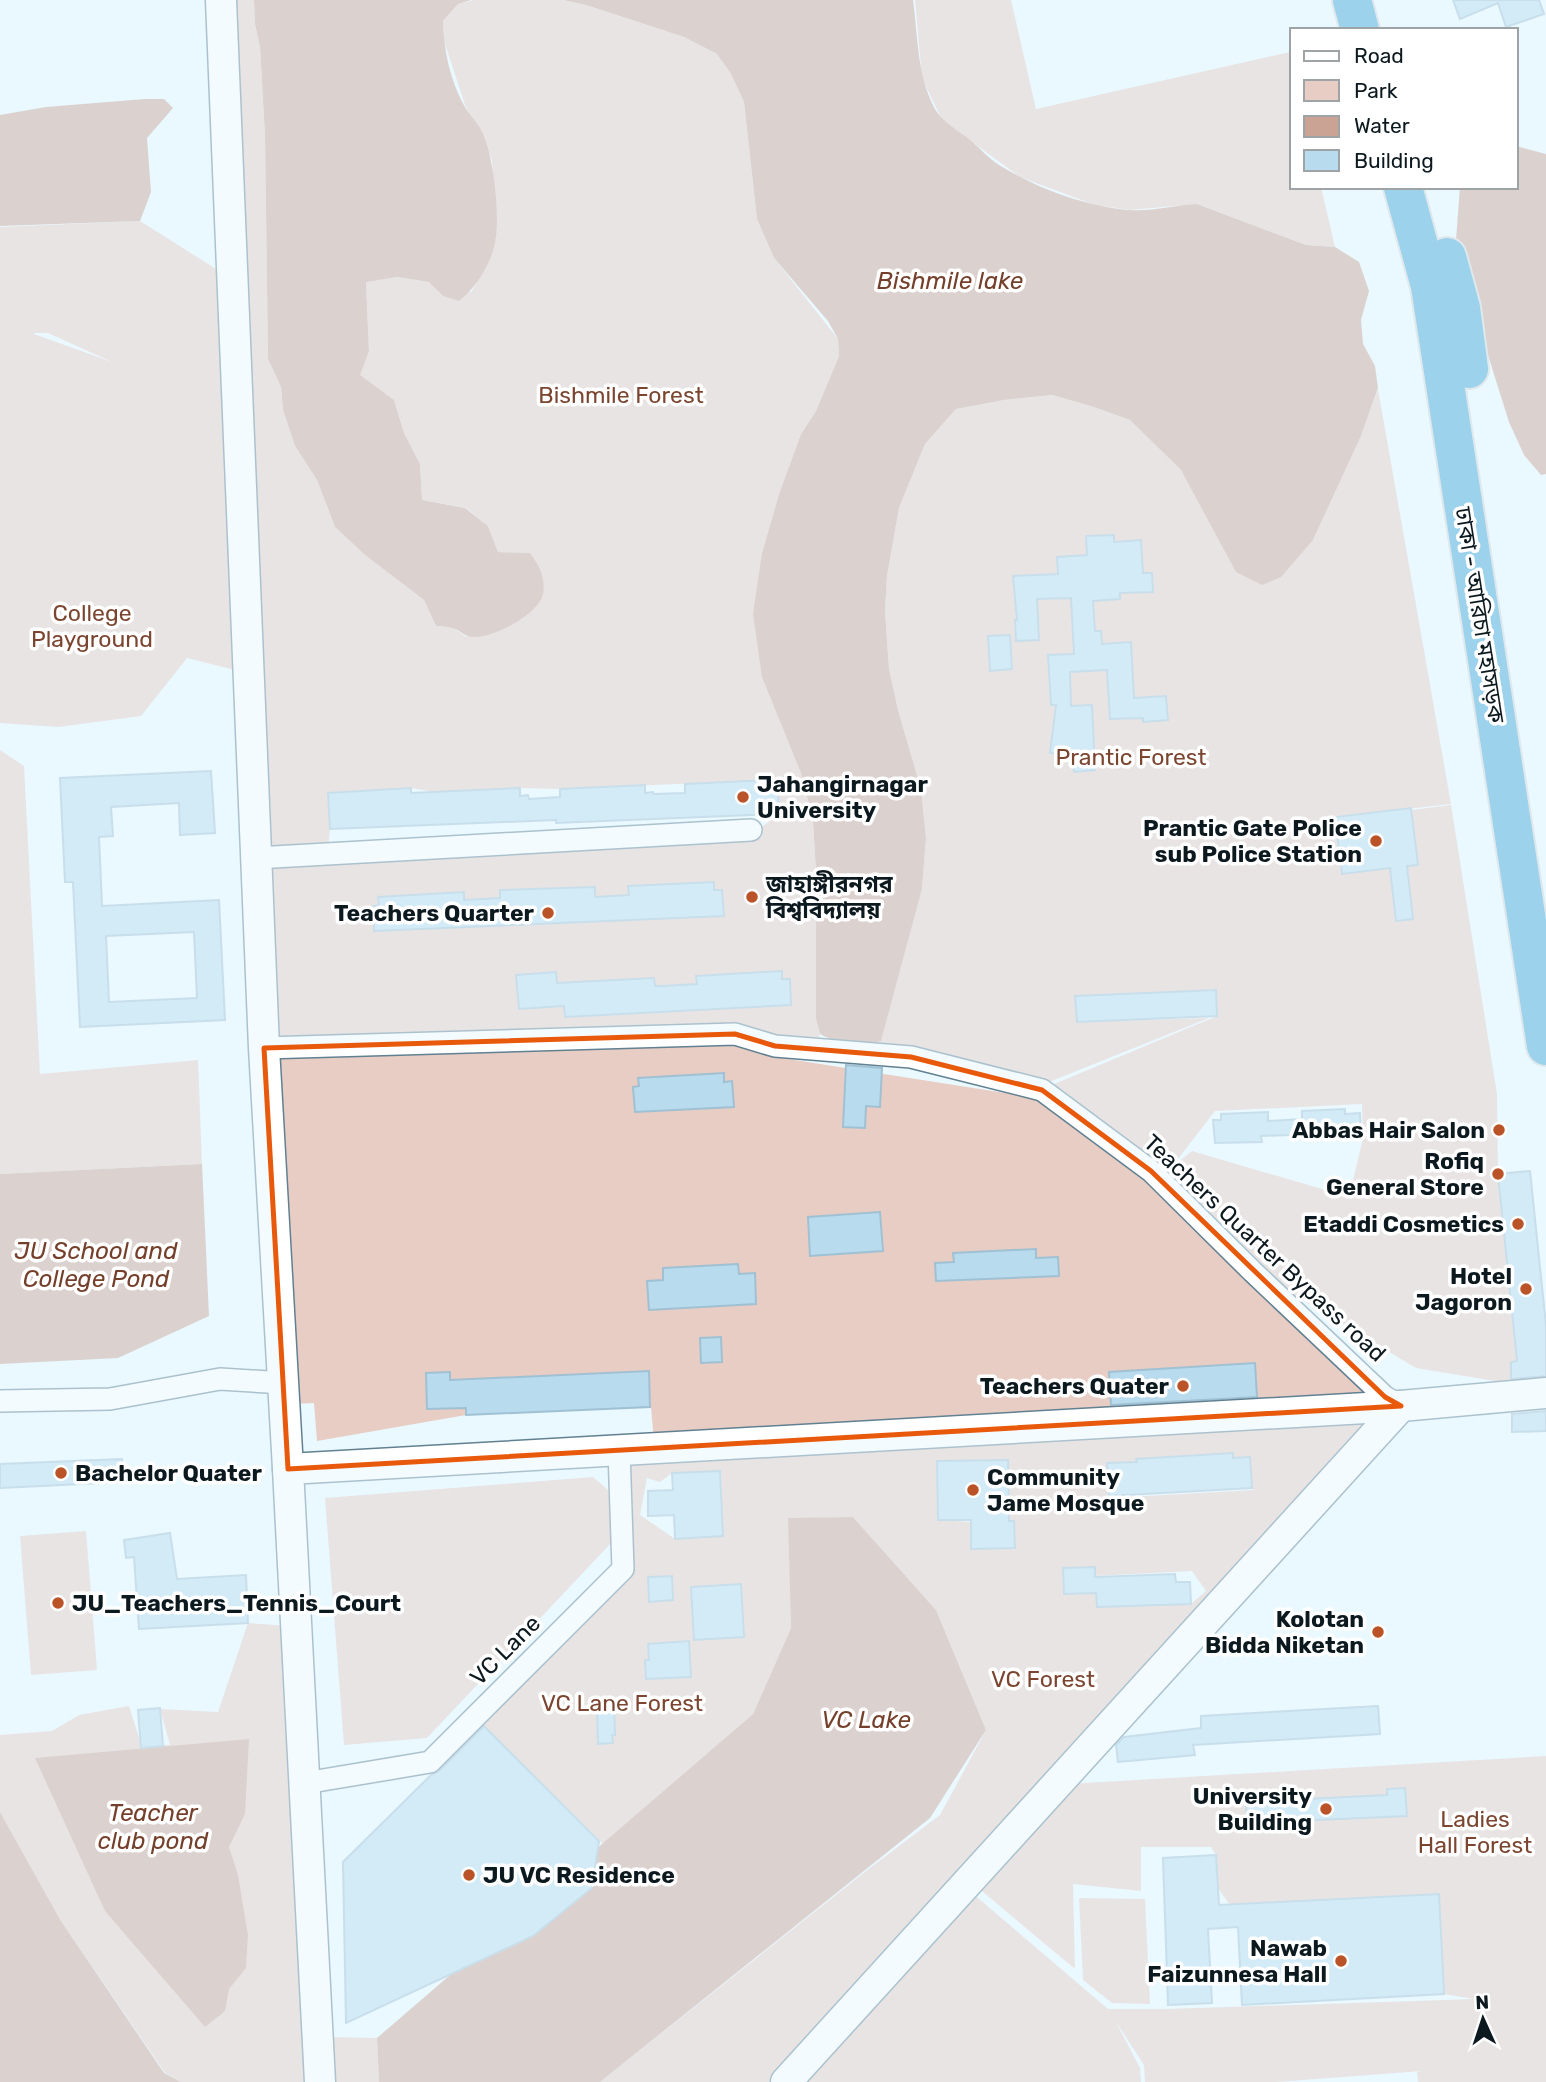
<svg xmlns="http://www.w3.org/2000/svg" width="1546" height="2082" font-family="Rubik,'Noto Sans Bengali',sans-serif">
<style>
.green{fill:#e7cdc3;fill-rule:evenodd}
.water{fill:#caa394}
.building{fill:#b9dbee;stroke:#a0c1d3;stroke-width:2;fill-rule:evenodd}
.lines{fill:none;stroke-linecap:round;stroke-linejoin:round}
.street-casing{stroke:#618192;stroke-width:24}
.secondary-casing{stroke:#618192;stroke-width:33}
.highway-casing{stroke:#d3d6d7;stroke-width:42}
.street{stroke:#fff;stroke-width:21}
.secondary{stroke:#fff;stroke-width:30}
.highway{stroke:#3ea4d2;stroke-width:38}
.marked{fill:none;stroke:#e8590c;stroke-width:5;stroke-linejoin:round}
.poi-dot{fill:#ba5428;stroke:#fff;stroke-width:2.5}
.labels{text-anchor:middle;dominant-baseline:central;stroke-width:7;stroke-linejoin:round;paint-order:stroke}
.park-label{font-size:23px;fill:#7b4530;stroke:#fff}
.street-label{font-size:23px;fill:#0c191f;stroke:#fff}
.poi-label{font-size:23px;font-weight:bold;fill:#0c191f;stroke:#fff;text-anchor:end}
.water-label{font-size:24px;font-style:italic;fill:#75402b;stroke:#fff}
</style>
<rect width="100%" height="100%" fill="#eaf8ff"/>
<g class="green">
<polygon points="221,0 254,0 255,24 260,47 265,136 268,359 281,387 283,410 295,446 317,480 335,527 365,555 424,600 436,626 454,628 466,637 530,553 498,552 488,526 466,508 422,500 420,464 404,433 394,400 359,375 369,351 366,281 397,277 430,282 443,296 471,292 486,267 496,238 492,160 466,108 444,41 443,21 458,4 474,0 563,0 586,5 684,37 717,54 731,74 744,102 757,219 774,258 838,339 839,356 816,411 801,434 779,494 762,553 801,773 813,820 816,871 816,1019 820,1034 815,1049 736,1033 719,1023 265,1046 260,862 751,835 779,814 778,788 770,788 769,780 560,789 520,788 435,792 411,788 328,793 330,829 328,849 256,858"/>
<polygon points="915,0 1011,0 1036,109 1290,52 1292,62 1292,187 1321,187 1335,247 1306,245 1197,204 1130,210 1095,205 1020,177 942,120 922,78"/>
<path d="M140,221L216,269L235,670L187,658L141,716L58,727L0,723V227ZM34,333H48L112,362L34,334Z"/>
<path d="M1378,389L1451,804L1335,817L1341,873L1417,865L1412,810L1451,805L1497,1094L1498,1174L1519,1385L1416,1368L1292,1294L1168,1171L1047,1087L1217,1016L1216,990L1075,996L1077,1022L1209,1018L1049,1082L869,1043L881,1040L922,889L926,838L921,789L898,710L889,669L885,611L887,576L899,508L925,444L956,409L1004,400L1052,395L1094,407L1130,420L1181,470L1202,506L1313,540L1361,436ZM1362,1104L1363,1138L1349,1197L1192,1151L1171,1168L1215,1111Z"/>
<polygon points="0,750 24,766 40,1074 198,1060 202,1164 0,1174"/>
<polygon points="714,1033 769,1056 1038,1098 1146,1181 1387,1403 1258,1411 1255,1363 1109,1372 1111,1409 654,1442 648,1371 465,1379 466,1415 317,1441 314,1403 292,1404 268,1054"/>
<path d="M1256,1422L1257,1430L1367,1423L774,2082H600L866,1871L940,1815L986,1730L936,1610L853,1517L789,1519L791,1628L753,1714L603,1844L475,1718L623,1569L619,1459ZM1233,1453V1458H1250L1252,1488L1254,1490L1109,1498L1108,1463L1125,1462L1126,1471L1137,1470L1136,1460L1188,1468V1455ZM1008,1460L1009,1519L1014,1521L1015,1547L972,1549L971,1522L939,1520L937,1462ZM721,1471L723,1536L675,1539L640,1515L647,1478L660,1482L672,1473ZM1192,1571L1206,1591L1191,1604L1097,1607L1093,1576ZM672,1576L673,1600L650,1602ZM741,1584L694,1639L692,1587Z"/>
<polygon points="593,1477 608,1490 614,1540 427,1738 344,1745 325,1498"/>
<polygon points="86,1531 97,1670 31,1675 20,1536"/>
<polygon points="248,1623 288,1626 320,2082 181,2082 165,2073 61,1921 0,1812 0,1735 52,1731 79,1715 129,1706 141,1744 170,1745 160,1709 218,1712"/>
<polygon points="1546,1756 1546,2082 1418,2082 1417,2072 1422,2071 1277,2082 1145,2082 1144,2065 1116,2022 1140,2068 1141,2082 786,2082 964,1886 1108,2009 1167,2009 1474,1999 1444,1994 1439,1895 1230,1905 1218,1888 1216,1855 1211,1847 1141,1847 1141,1891 1073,1884 1075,1969 977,1887 1068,1784"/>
<polygon points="1079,1898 1145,1899 1150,2004 1112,2003 1083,1980"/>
<polygon points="329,2037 377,2038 379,2082 332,2082"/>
</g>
<g class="water">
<path d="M254,0H471L458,4L443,21C444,52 450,81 466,109C472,118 480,125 484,136C494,163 499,208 496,237C493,261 477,287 459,301L443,296L429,282L397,277L366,282L369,351L360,375L394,400L404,433L420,464L422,500L465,508L488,526L498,552L530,553C539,565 546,578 543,594C539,614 496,636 477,637C461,637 464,631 452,628C447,627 441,626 436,626L424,600L365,555L335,527L317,480L295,446L283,410L281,387L268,359L265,136L260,47L255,24Z"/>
<path d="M563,0H913C918,37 917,76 935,109C943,123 958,130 970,140C980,148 988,158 999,165C1036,188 1084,206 1128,210C1152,212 1174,205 1197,204L1306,245L1335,247L1359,262L1369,291L1361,320L1363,344L1375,366L1378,388L1361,436L1313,540L1281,577L1262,585L1236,572L1181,470L1130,420L1094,407L1052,395L1004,400L956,409L925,444L899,508L887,576L885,611L889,669L898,710L921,789L926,838L922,889L881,1041C863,1045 836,1044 820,1034L816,1019V871L813,820L801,773L762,677L753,614L762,553L779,494L801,434L816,411L839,356L838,339L828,321L774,258L757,219L744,102L731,74L717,54L684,37L586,5Z"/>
<polygon points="145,99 164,99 173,108 147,138 151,192 140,221 0,226 0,115 46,107"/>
<polygon points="1516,146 1546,154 1546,474 1541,475 1524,455 1509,422 1482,336 1456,240 1460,187 1516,187"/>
<polygon points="202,1164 209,1316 118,1358 0,1364 0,1174"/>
<polygon points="853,1517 936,1610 986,1730 930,1818 600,2082 379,2082 377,2038 753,1714 791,1628 788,1518"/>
<polygon points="249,1739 245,1814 229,1847 238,1875 248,1935 246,1968 229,1989 225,2011 205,2027 105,1911 35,1758"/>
<polygon points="0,1812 61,1921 164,2073 181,2082 0,2082"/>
</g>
<g class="building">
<polygon points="1453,0 1539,0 1544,14 1506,27 1498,3 1460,19"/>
<polygon points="1114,535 1114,542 1141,540 1143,573 1152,573 1153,592 1120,593 1120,599 1093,601 1095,631 1101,631 1102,644 1131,642 1134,698 1166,696 1168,720 1143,722 1143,718 1110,719 1107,670 1070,672 1071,706 1092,705 1095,770 1074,772 1073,756 1050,753 1056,705 1051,705 1048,655 1074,654 1071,598 1037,599 1039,640 1016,641 1015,620 1017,620 1013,576 1058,574 1057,557 1087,555 1086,536"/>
<polygon points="1010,635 1012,669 990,671 988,636"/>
<path d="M211,771L215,833L180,835L179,803L111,807L113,836L99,837L102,906L219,900L225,1020L80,1027L73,882H65L60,778ZM194,932L197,998L109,1002L106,936Z"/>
<polygon points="770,780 770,788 778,787 779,814 556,823 556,820 330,829 328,793 411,788 411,793 520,788 520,796 528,795 529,799 560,797 560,789 645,785 645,793 653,792 654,794 685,793 685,784"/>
<polygon points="1411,808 1418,865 1407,866 1413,919 1396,921 1390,868 1342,874 1335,817"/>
<polygon points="714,882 714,890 722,890 724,916 374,931 373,906 379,905 378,897 464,892 464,900 500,898 500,890 595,887 595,897 629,895 628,886"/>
<polygon points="782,971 782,979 790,979 791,1005 565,1017 564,1006 519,1009 516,975 556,972 557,983 654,978 655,986 662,986 697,984 696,976"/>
<polygon points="1216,990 1217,1016 1077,1022 1075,996"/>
<polygon points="846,1065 882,1068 880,1107 866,1106 865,1128 843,1127"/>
<polygon points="724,1073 724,1082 732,1081 734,1107 635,1112 633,1087 639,1086 638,1078"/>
<polygon points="1345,1109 1345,1114 1360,1113 1361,1137 1318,1139 1318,1134 1261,1136 1262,1142 1215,1143 1213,1120 1221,1120 1221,1114 1268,1112 1268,1121 1302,1119 1302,1111"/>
<polygon points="1530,1171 1546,1325 1546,1376 1511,1379 1511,1362 1517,1361 1498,1174"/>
<polygon points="880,1212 883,1251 810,1256 808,1217"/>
<polygon points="1036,1249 1036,1258 1058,1257 1059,1276 936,1281 935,1263 954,1262 953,1253"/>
<polygon points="738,1264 739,1274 755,1273 756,1304 649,1310 647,1281 663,1280 663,1268"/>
<polygon points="721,1337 722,1362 701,1363 700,1338"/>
<polygon points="1255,1363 1257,1397 1111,1405 1109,1372"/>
<polygon points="649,1371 650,1407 466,1415 466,1408 427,1409 426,1373 450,1372 450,1380"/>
<polygon points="1546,1411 1546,1431 1512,1432 1512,1414"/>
<polygon points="1233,1453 1233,1458 1250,1457 1252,1488 1109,1496 1107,1463 1137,1462 1136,1459"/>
<polygon points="122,1459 123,1482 0,1488 0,1464"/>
<polygon points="1008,1460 1009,1521 1014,1521 1015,1548 971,1549 971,1520 938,1520 937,1461"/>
<polygon points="720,1471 723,1536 675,1539 674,1515 648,1516 648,1491 673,1490 672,1473"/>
<polygon points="170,1533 177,1579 246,1575 248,1623 139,1629 134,1557 126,1558 124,1540"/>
<polygon points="1095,1567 1095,1577 1175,1574 1176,1582 1190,1582 1191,1604 1097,1607 1096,1593 1064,1594 1063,1568"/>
<polygon points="672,1576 673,1600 649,1602 648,1577"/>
<polygon points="741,1584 744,1637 694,1640 691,1587"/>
<polygon points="689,1641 691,1677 646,1679 645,1660 649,1660 648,1644"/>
<polygon points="614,1705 615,1735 612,1735 613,1743 598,1744 597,1706"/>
<polygon points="1378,1706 1380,1734 1193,1745 1195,1755 1118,1762 1116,1745 1124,1737 1201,1728 1201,1716"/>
<polygon points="160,1708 163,1746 141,1748 138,1710"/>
<polygon points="484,1726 599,1841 592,1888 533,1936 346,2023 343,1862 431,1775 439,1771"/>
<polygon points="1405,1788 1407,1816 1247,1823 1246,1802 1387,1795 1387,1789"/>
<polygon points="1216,1855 1219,1905 1439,1894 1444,1994 1242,2005 1238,1927 1208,1929 1212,2003 1168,2005 1163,1858"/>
</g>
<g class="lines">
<defs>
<g id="street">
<polyline points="256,858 751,830"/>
<polyline points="264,1048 735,1034 775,1046 911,1057 1042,1090 1151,1171 1253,1272 1385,1397 1401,1406"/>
<polyline points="0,1401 110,1399 220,1379 284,1383"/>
<polyline points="305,1783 430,1762 623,1569 619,1451"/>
</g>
<g id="secondary">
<polyline points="221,0 264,1048 288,1469"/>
<polyline points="320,2082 288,1469 1401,1406"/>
<polyline points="786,2082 1401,1406 1546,1393"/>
</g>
<g id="highway">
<polyline points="1352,0 1360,30"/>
<polyline points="1403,187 1430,286 1546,1046"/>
<polyline points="1447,257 1461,308 1469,369"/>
</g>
</defs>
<use href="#street" class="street-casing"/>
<use href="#secondary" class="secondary-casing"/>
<use href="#highway" class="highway-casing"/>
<use href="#street" class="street"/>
<use href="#secondary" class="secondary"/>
<use href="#highway" class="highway"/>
</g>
<path d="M0 0H1546V2082H0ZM735,1034L775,1046L911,1057L1042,1090L1151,1171L1385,1397L1401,1406L288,1469L264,1048Z" fill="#eaf8ff" fill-opacity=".55" fill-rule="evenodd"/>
<path class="marked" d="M735,1034L775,1046L911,1057L1042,1090L1151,1171L1385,1397L1401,1406L288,1469L264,1048Z"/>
<g class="poi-dot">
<circle cx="743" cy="797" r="7"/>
<circle cx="1376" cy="841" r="7"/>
<circle cx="752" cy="897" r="7"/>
<circle cx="548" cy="913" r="7"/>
<circle cx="1499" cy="1130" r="7"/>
<circle cx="1498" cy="1174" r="7"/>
<circle cx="1518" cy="1224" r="7"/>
<circle cx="1526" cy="1289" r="7"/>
<circle cx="1183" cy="1386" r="7"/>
<circle cx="61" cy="1473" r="7"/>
<circle cx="973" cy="1490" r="7"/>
<circle cx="58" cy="1603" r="7"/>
<circle cx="1378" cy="1632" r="7"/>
<circle cx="1326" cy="1809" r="7"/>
<circle cx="469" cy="1875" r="7"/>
<circle cx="1341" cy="1961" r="7"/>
</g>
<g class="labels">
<g class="park-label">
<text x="621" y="395">Bishmile Forest</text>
<text x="92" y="613">College<tspan x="92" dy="26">Playground</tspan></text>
<text x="1131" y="757">Prantic Forest</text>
<text x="1043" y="1679">VC Forest</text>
<text x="622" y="1703">VC Lane Forest</text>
<text x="1475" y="1819">Ladies<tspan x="1475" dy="26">Hall Forest</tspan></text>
</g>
<g class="street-label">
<text transform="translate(1480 615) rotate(81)">ঢাকা - আরিচা মহাসড়ক</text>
<text transform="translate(1265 1248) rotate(43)">Teachers Quarter Bypass road</text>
<text transform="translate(505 1650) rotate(-45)">VC Lane</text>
</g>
<g class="poi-label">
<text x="757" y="784" text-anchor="start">Jahangirnagar<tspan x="757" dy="26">University</tspan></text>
<text x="1362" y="828">Prantic Gate Police<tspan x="1362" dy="26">sub Police Station</tspan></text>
<text x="766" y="884" text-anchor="start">জাহাঙ্গীরনগর<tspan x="766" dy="26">বিশ্ববিদ্যালয়</tspan></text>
<text x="534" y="913">Teachers Quarter</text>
<text x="1485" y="1130">Abbas Hair Salon</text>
<text x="1484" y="1161">Rofiq<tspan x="1484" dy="26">General Store</tspan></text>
<text x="1504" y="1224">Etaddi Cosmetics</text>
<text x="1512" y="1276">Hotel<tspan x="1512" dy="26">Jagoron</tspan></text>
<text x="1169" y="1386">Teachers Quater</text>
<text x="75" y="1473" text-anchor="start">Bachelor Quater</text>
<text x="987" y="1477" text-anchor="start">Community<tspan x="987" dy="26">Jame Mosque</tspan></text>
<text x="72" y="1603" text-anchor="start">JU_Teachers_Tennis_Court</text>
<text x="1364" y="1619">Kolotan<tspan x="1364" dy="26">Bidda Niketan</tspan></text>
<text x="1312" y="1796">University<tspan x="1312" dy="26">Building</tspan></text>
<text x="483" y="1875" text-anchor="start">JU VC Residence</text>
<text x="1327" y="1948">Nawab<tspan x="1327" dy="26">Faizunnesa Hall</tspan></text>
</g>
<g class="water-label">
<text x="950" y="281">Bishmile lake</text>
<text x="96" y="1251">JU School and<tspan x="96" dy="28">College Pond</tspan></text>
<text x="866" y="1720">VC Lake</text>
<text x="153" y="1813">Teacher<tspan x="153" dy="28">club pond</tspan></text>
</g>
</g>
<rect x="1290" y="28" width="228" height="161" fill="#ffffff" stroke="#9ea3a5" stroke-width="2"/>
<rect x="1304" y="51" width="35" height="10" fill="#ffffff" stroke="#9ea3a5" stroke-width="2"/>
<text x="1354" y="63" font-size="21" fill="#0c191f">Road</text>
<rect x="1304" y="80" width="35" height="21" fill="#e7cdc3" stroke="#9ea3a5" stroke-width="2"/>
<text x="1354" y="98" font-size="21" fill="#0c191f">Park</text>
<rect x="1304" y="116" width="35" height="21" fill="#caa394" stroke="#9ea3a5" stroke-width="2"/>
<text x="1354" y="133" font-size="21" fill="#0c191f">Water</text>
<rect x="1304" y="150" width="35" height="21" fill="#b9dbee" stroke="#9ea3a5" stroke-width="2"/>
<text x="1354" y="168" font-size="21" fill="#0c191f">Building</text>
<g transform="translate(1483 2019) rotate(357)" stroke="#ffffff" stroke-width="5" paint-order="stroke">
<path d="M0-5L12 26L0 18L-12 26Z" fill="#0c191f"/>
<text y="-10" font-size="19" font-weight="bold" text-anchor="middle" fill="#0c191f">N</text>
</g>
</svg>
